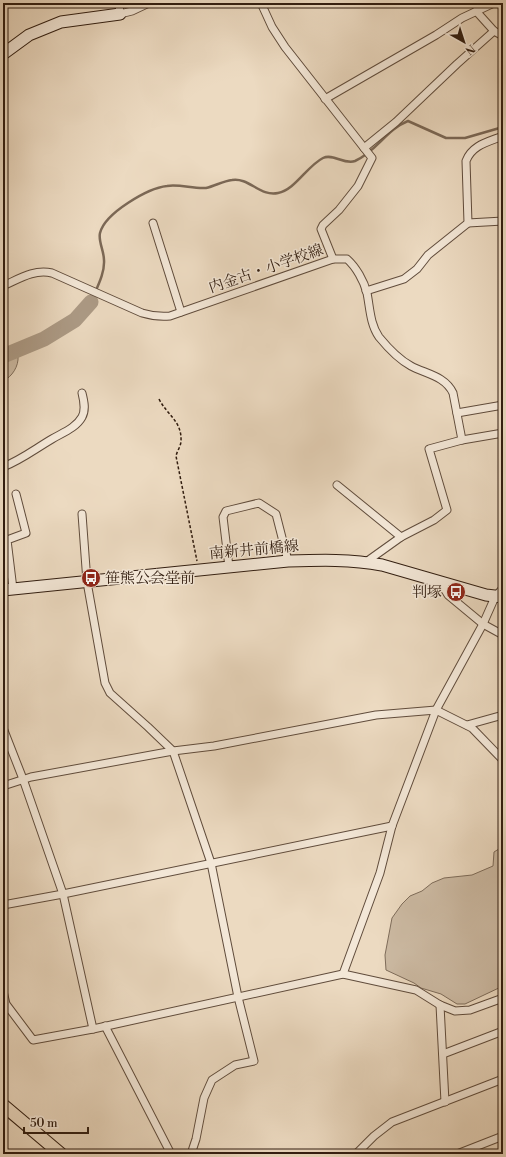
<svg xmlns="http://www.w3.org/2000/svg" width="506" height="1157" font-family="'Libre Bodoni','Noto Serif JP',serif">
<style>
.green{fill:#ccbaa3;stroke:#7e6c5a}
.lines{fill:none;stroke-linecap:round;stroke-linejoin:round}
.stream{stroke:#7b6856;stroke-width:2.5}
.river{stroke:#ac9a85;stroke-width:15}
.street-casing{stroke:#604c3c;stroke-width:9}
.secondary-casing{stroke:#311d10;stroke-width:13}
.primary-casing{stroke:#311d10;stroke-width:14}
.path{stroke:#311d10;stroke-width:1.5;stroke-dasharray:3 2;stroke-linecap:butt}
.street{stroke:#f3e7d7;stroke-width:7}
.secondary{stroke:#f3e7d7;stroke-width:11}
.primary{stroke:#ecdac1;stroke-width:12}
.labels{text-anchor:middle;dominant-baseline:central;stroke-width:3;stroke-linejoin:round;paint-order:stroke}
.street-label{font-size:15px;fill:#311d10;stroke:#f3e7d7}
.poi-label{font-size:15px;fill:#311d10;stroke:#f3e7d7;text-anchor:start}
</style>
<rect width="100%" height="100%" fill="#ecdac1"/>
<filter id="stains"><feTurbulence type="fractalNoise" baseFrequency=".005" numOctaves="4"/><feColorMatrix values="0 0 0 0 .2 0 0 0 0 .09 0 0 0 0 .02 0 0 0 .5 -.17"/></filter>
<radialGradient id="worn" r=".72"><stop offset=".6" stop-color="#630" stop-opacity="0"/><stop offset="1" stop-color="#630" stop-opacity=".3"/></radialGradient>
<g class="green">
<path d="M18,356C19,366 12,377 3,381V362Z"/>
<polygon points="502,847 503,847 503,986 465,1004 457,1004 441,994 421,988 414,983 386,970 385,955 392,918 402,904 410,896 422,891 432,883 444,878 472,875 493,866 494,852"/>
</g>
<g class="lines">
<path class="stream" d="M91,302C96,289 105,274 104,260C104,251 98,241 100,233C105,213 148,188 167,186C180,184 193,189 206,188C215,186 223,181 232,180C249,177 260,197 278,193C295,190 307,166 323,158C333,153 344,165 355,161C376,152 387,129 408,121L446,138H465L503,127"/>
<polyline class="river" points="3,356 44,339 75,320 91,302"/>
<defs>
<g id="street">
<polyline points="119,3 120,14 132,11 149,3"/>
<polyline points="261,3 272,27 285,47 372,158 358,186 339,210 323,225 321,229 333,259"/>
<polyline points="476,11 494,31 503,36"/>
<polyline points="325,99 436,35 462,18 494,3"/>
<polyline points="364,148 396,122 457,64 494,31"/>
<polyline points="153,223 181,312"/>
<polyline points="468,223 503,221"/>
<path d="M3,286C19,279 33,269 52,273L142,313C152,316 160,317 170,316L333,259H347C356,267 364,281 367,293C370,308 370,324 379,337C388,348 398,359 411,366C426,374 445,376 453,393L462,440"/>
<path d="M366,291L404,279L417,269L428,255L468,223L466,161C472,145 488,142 503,136"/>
<polyline points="457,413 503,405"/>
<path d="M3,467C21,460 35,449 52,439C62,433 76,428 82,417C86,410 84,401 82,393"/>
<polyline points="337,485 401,537"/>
<polyline points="82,514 87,582 105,683 110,693 148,727 173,751 211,863 238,997 254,1061 235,1065 212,1080 204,1098 196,1139 191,1154"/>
<polyline points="366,562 401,537 434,520 447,510 429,449 462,440 503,433"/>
<polyline points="229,567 223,517 226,511 259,503 276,514 288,561"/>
<polyline points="440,582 448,595 483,624 503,635"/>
<polyline points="13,589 7,540 26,533 16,494"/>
<polyline points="467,725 503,715"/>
<polyline points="3,728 23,779 63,894 93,1029"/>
<polyline points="3,786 31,777 173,751 214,746 376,715 436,710 472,728 503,760"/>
<polyline points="3,905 63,894 392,826"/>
<polyline points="343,974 380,873 392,826 436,710 483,624 495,597 503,588"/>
<polyline points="3,991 6,1004 33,1040 93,1029 343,974 416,990 440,1005 455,1011 470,1010 503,998"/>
<polyline points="440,1005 445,1102"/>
<polyline points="105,1026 171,1154"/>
<polyline points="443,1054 503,1031"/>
<polyline points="356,1154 374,1136 392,1122 503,1079"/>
<polyline points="457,1154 503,1136"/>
</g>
<g id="secondary">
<polyline points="3,54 29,35 61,22 120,14"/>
<path d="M3,590L288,561C320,560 351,559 382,565L486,595L503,597"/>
</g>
<polyline id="primary" points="3,1105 61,1154"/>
</defs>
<use href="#street" class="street-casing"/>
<use href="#secondary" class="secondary-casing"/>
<use href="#primary" class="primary-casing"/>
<path class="path" d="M159,399C167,415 182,421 181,441C181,446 177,451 176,456L197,561"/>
<use href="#street" class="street"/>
<use href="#secondary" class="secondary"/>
<use href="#primary" class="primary"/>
</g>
<defs>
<symbol id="bus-disc" viewBox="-11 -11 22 22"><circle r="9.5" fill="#8f2418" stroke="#f3e7d7"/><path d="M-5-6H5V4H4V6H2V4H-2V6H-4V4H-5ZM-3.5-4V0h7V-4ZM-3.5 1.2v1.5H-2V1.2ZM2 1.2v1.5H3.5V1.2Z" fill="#fff"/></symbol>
</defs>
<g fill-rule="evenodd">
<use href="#bus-disc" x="80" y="567" width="22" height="22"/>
<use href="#bus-disc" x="445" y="581" width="22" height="22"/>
</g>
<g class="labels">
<g class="street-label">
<text transform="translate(266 269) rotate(-19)">内金古・小学校線</text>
<text transform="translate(254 550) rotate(-5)">南新井前橋線</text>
</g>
<g class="poi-label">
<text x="105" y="578">笹熊公会堂前</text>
<text x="442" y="592" text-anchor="end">判塚</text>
</g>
</g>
<rect width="506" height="1157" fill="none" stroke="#ecdac1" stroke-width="16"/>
<rect x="4" y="4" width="498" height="1149" fill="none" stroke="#311d10" stroke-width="2"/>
<rect x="8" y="8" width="490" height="1141" fill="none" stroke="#311d10"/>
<g transform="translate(464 42) rotate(141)" stroke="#f3e7d7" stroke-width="3" paint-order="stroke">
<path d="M0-3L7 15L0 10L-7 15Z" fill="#311d10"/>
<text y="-6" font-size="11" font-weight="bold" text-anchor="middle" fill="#311d10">N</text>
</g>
<path d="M24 1127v6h64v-6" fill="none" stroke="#311d10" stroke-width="2"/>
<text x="30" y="1127" font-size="12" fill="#311d10" stroke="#f3e7d7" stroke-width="3" paint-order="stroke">50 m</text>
<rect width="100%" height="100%" filter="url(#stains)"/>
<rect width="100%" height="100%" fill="url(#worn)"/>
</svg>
